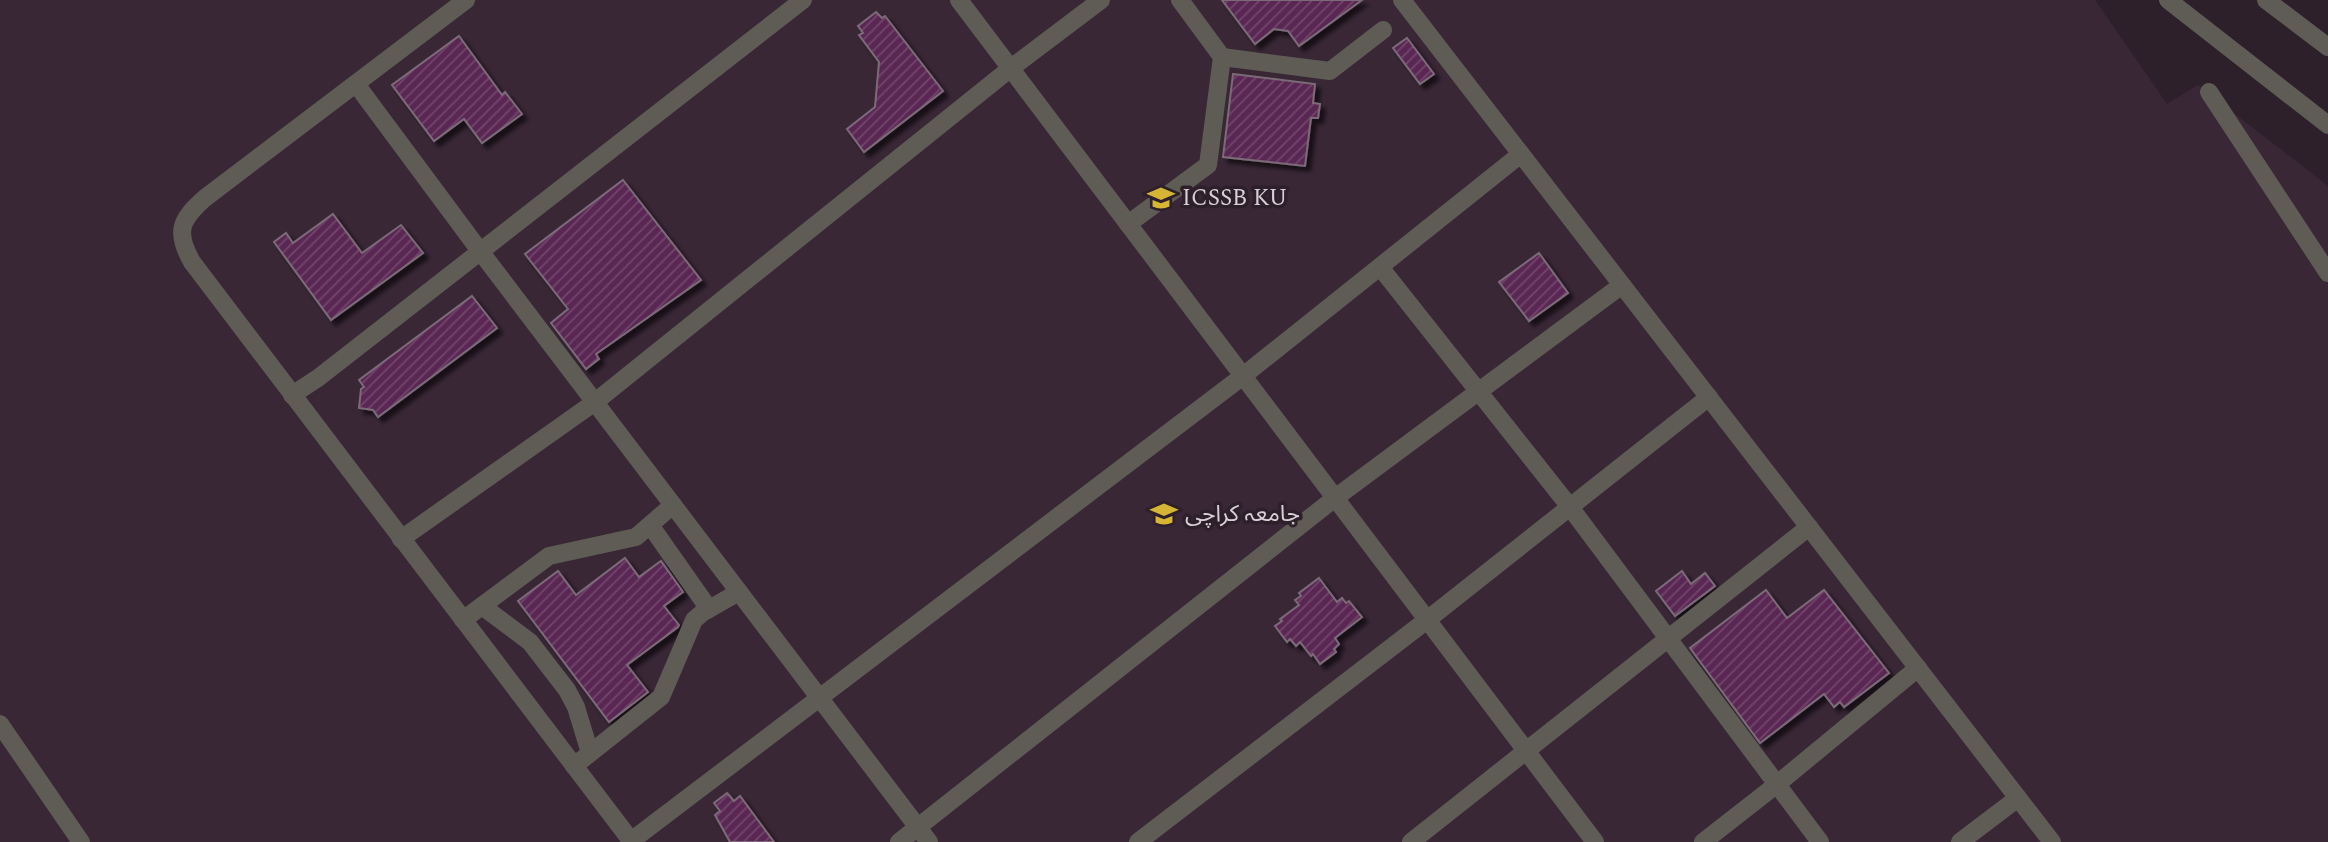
<svg xmlns="http://www.w3.org/2000/svg" width="2328" height="842" font-family="Spectral,'Noto Sans Arabic',serif">
<style>
.built{fill:#392736}
.building{fill:url(#building-hatch);stroke:#7b6b78;stroke-width:2;filter:url(#shadow)}
.lines{fill:none;stroke-linecap:round;stroke-linejoin:round}
.minor{stroke:#5e5c55;stroke-width:18}
.labels{text-anchor:middle;dominant-baseline:central;stroke-width:7;stroke-linejoin:round;paint-order:stroke}
.poi-label{font-size:23px;fill:#d9d0d7;stroke:#2d202b;text-anchor:start}
</style>
<defs>
<pattern id="building-hatch" width="6" height="6" patternUnits="userSpaceOnUse" patternTransform="scale(1.75)"><rect width="6" height="6" fill="#5a2853"/><path d="M-1 1l2-2M0 6l6-6M5 7l2-2" fill="none" stroke="#71466b"/></pattern>
<filter id="shadow"><feDropShadow dx="5" dy="5" stdDeviation="2" flood-color="#0009"/></filter>
</defs>
<rect width="100%" height="100%" fill="#2d202b"/>
<polygon class="built" points="0,0 2095,0 2167,104 2198,85 2328,186 2328,842 0,842"/>
<g class="building">
<polygon points="1222,0 1362,0 1299,46 1288,31 1274,29 1255,44"/>
<polygon points="876,12 882,18 885,16 943,91 864,152 847,129 875,107 879,62 859,35 863,33 858,26"/>
<polygon points="459,36 502,95 505,92 522,114 482,143 464,119 434,141 392,85"/>
<polygon points="1407,38 1434,74 1420,84 1393,48"/>
<polygon points="1233,74 1315,84 1313,103 1320,104 1318,118 1311,118 1305,166 1223,157"/>
<polygon points="623,180 701,280 596,354 599,359 586,369 551,323 568,309 525,254"/>
<polygon points="333,214 362,253 401,225 423,253 331,320 274,242 286,233 293,243"/>
<polygon points="1539,253 1568,293 1529,321 1499,282"/>
<polygon points="472,296 497,328 378,417 373,410 359,408 361,389 364,387 359,380"/>
<polygon points="625,558 639,577 661,561 683,592 664,606 679,625 678,627 627,665 648,692 609,722 518,601 558,571 576,595"/>
<polygon points="1682,571 1691,584 1705,573 1715,586 1675,616 1656,591"/>
<polygon points="1319,578 1337,602 1342,598 1346,603 1349,601 1362,617 1335,638 1339,644 1334,649 1336,652 1320,664 1313,654 1311,656 1300,642 1296,646 1290,639 1287,642 1275,626 1282,621 1280,619 1299,605 1295,600 1301,596 1299,593"/>
<polygon points="1766,590 1787,618 1824,590 1889,673 1844,707 1840,702 1834,707 1824,694 1760,743 1690,648"/>
<polygon points="727,793 734,801 740,796 774,842 730,842 715,815 720,811 714,803"/>
</g>
<g class="lines">
<g class="minor">
<path d="M466,0L205,198C180,220 175,232 192,262L632,842"/>
<polyline points="959,0 1595,842"/>
<polyline points="1402,0 2052,842"/>
<polyline points="2168,0 2328,125"/>
<polyline points="2266,0 2328,47"/>
<polyline points="1222,57 1330,71 1383,30"/>
<polyline points="356,84 480,251 929,842"/>
<polyline points="2209,92 2328,273"/>
<polyline points="1128,224 1208,165 1222,57 1180,0"/>
<polyline points="1380,267 1570,507 1820,842"/>
<polyline points="292,395 318,378 803,0"/>
<polyline points="650,525 709,609"/>
<polyline points="401,539 595,402 1011,68 1101,0"/>
<polyline points="482,606 530,642 567,690 576,707 590,753"/>
<polyline points="463,620 549,556 636,537 673,505"/>
<polyline points="0,724 81,842"/>
<polyline points="574,766 661,697 694,620 702,613 739,592"/>
<polyline points="631,841 1243,376 1521,154"/>
<polyline points="899,842 1335,498 1622,285"/>
<polyline points="1138,842 1427,620 1709,397"/>
<polyline points="1411,842 1809,527"/>
<polyline points="1703,842 1776,785 1918,668"/>
<polyline points="1960,842 2018,798"/>
</g>
</g>
<defs>
<symbol id="university-bare" viewBox="-9 -9 18 18"><path d="M0-5L7-2L0 1L-7-2ZM-4 1L0 2.5L4 1V4Q0 6-4 4Z" fill="#d6b534" stroke="#2d202b" stroke-width="2.5" paint-order="stroke"/></symbol>
</defs>
<g fill-rule="evenodd">
<use href="#university-bare" x="1142" y="179" width="38" height="38"/>
<use href="#university-bare" x="1145" y="495" width="38" height="38"/>
</g>
<g class="labels">
<g class="poi-label">
<text x="1182" y="198">ICSSB KU</text>
<text x="1185" y="514">جامعہ کراچی</text>
</g>
</g>
</svg>
